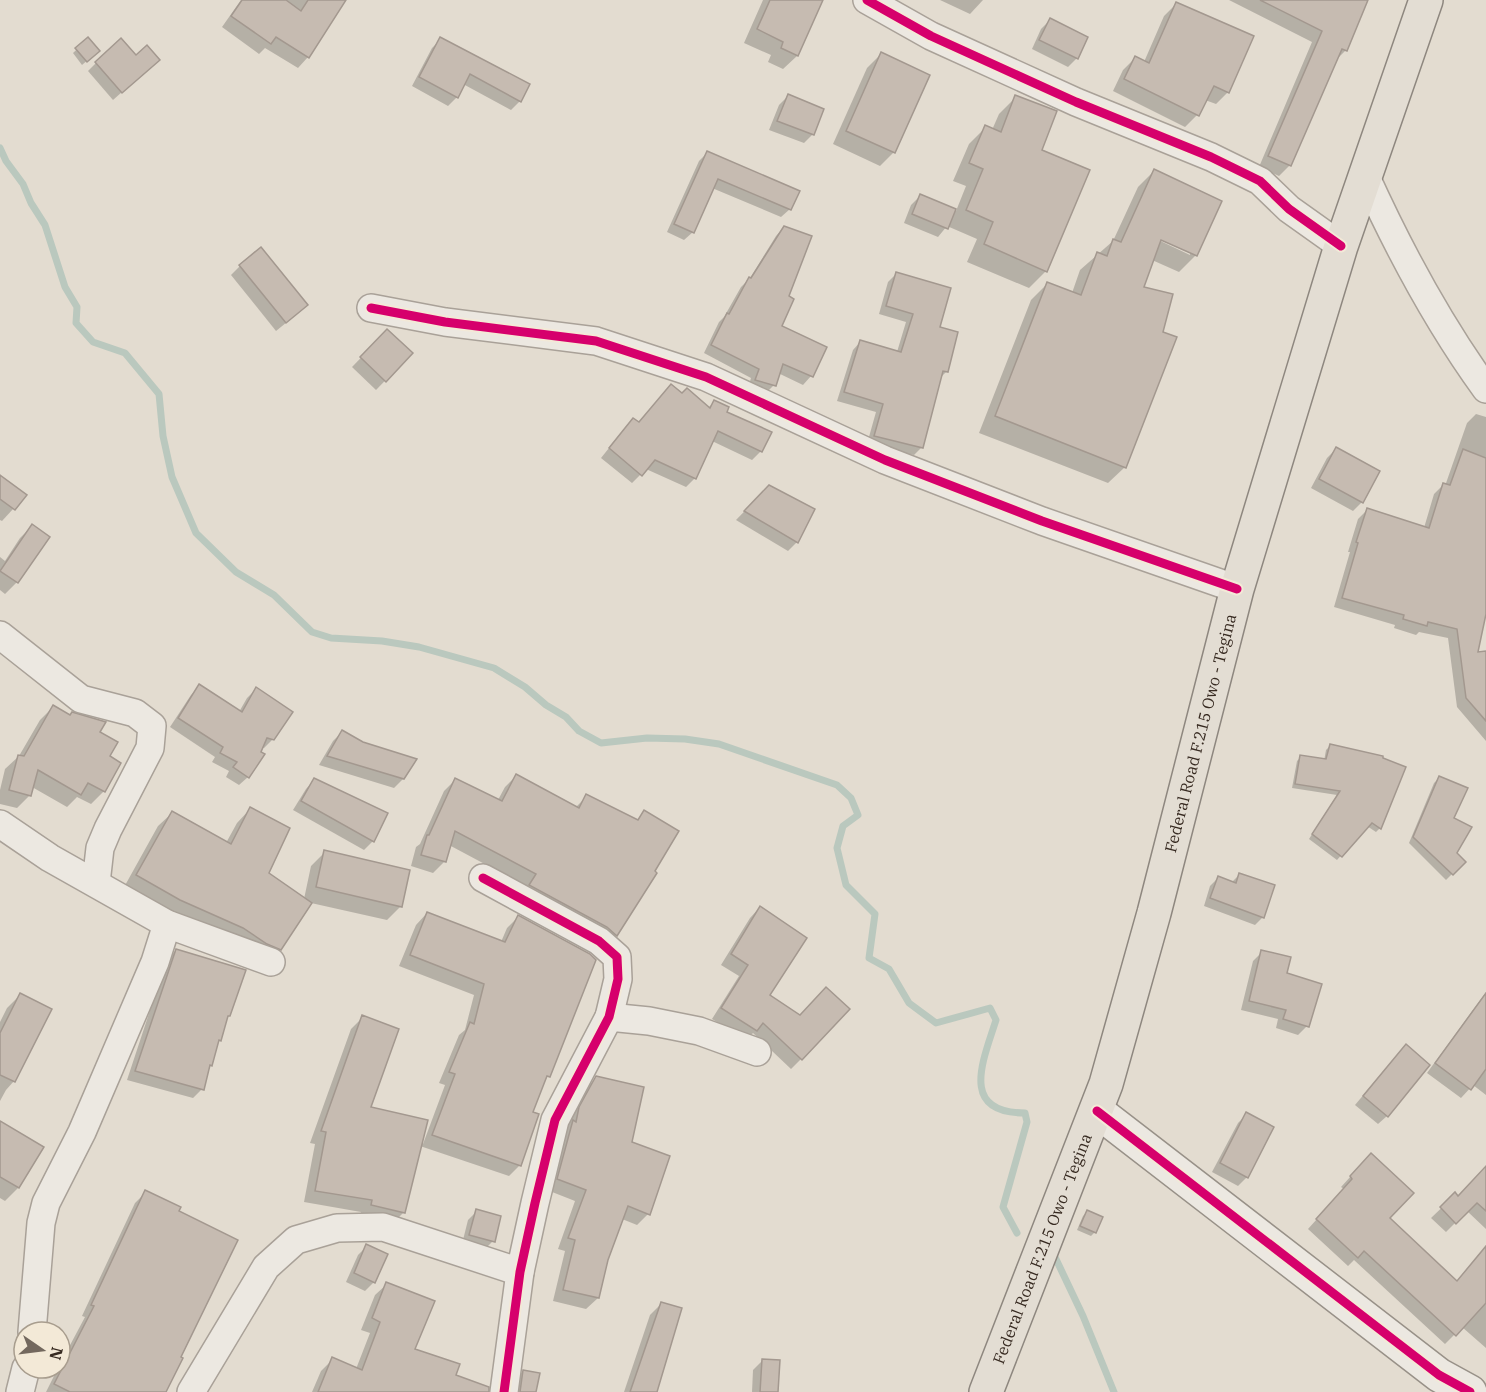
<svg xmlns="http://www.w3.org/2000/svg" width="1486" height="1392" font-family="'IBM Plex Serif',serif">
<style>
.shadow{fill:#0003;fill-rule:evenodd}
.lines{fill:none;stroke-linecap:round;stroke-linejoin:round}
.stream{stroke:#bac8be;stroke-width:7}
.building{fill:#c6bbb1;stroke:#a3988f;stroke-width:1.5}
.street-casing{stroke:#a9a198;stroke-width:30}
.secondary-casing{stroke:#989188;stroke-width:36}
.primary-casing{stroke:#8e877f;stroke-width:36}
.street{stroke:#ece8e1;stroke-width:27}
.secondary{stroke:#ece8e1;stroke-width:33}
.primary{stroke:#e3ddd3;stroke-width:33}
.cycleway-casing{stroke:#f3e9d7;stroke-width:13}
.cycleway{stroke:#d6006c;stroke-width:9}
.labels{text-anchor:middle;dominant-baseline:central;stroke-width:4.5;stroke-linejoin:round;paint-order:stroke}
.street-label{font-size:16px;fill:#372a21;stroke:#f3e9d7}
</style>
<rect width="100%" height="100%" fill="#e3dcd0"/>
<g class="shadow">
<polygon points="241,0 344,0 308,57 298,68 265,48 259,54 222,27"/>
<polygon points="763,0 822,0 797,56 783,69 768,62 771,55 744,43"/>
<polygon points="940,0 983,0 970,14"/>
<polygon points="1229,0 1367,0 1346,50 1335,61 1290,165 1279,176 1259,167 1312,42"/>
<polygon points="1176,4 1228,92 1216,104 1205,100 1197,115 1185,127 1113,91 1123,70 1135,58 1144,62 1164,16"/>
<polygon points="1050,20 1077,58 1068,67 1032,49 1041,29"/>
<polygon points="88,39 98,51 82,65 73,53"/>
<polygon points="441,39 528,85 520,101 511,110 463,84 457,97 448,106 412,86 432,48"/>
<polygon points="881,54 894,152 880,166 833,144 867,68"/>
<polygon points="96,63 149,68 113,100 88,71"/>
<polygon points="788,96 813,134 804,143 769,130 779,105"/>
<polygon points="1016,97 1040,150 1046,271 1029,288 967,262 977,239 947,226 938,237 904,223 911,205 920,196 956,211 966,186 953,181 969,144 986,127 992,130 999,114"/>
<polygon points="707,153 790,209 781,217 712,188 693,232 684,240 667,232 699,161"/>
<path d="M1154,171L1220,201L1195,256L1179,272L1152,260L1142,288L1125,467L1108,483L979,433L1031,300L1047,284L1072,293L1080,270L1113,241L1138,187ZM1155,236L1190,252V255L1154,238Z"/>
<polygon points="784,227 788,297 780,327 825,347 811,376 803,385 778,373 774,385 766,393 748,388 751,378 704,353 719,322 724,317 741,287 750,278 776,236"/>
<polygon points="240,266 297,314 276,331 231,275"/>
<polygon points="896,274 947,371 940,378 922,447 914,455 867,444 876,412 837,401 853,350 861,341 897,352 906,322 879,314 888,282"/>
<polygon points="387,331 411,354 376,390 352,367"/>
<polygon points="671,386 682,395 708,408 714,402 761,451 752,460 712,441 695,478 686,487 646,469 632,483 601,458 625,428 638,424"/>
<polygon points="1476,414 1486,417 1486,611 1476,654 1486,653 1486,741 1457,707 1448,638 1419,632 1416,635 1394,628 1395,625 1334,607 1350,552 1348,552 1358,519 1368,509 1424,528 1434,494 1443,485 1445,486 1467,423"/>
<polygon points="1336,449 1362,502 1353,511 1311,488 1327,458"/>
<polygon points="0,478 25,496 2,521 0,520"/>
<polygon points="769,486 813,510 797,542 788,551 736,520"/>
<polygon points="32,526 17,582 5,594 0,590 0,557 5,561 20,538"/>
<polygon points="200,686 239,712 247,698 256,689 273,739 264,748 261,747 248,777 239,785 226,777 229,771 212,762 215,757 170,727 191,695"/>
<polygon points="53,707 98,732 108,757 104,791 91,804 77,797 67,807 32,787 30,795 17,808 0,804 0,790 5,769 19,756 40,720"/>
<polygon points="342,732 403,779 394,788 319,765 333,741"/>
<polygon points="1330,746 1380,828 1376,832 1367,826 1337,860 1309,839 1337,795 1292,788 1297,761 1301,757 1324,761 1326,750"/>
<polygon points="516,776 575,808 587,796 636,821 644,812 653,872 655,873 616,935 605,946 519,896 526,886 449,845 444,862 433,873 411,866 416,847 420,844 444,791 455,780 498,800 505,787"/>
<polygon points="1440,777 1452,819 1456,854 1464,862 1446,880 1409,843 1434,783"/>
<polygon points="314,780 373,841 364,850 293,810 306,789"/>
<polygon points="250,809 267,874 304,899 311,866 325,852 401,906 387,920 311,903 279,949 266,963 123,889 158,826 172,813 226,843 237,823"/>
<polygon points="1239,875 1263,917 1255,925 1204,906 1210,886 1218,878 1231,883"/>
<polygon points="760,907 768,996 801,1059 791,1069 753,1033 746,1040 712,1019 739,976 721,965 750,918"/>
<polygon points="427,913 501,942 507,928 518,917 548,1076 544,1080 531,1113 520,1165 509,1176 420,1146 404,1212 392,1224 360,1216 361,1212 304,1202 315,1144 310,1143 351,1029 363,1017 369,1108 423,1144 445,1085 439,1083 459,1035 465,1030 474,995 399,966 416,925"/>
<polygon points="176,950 229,1015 226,1018 220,1040 217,1043 202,1089 193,1098 127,1080 167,959"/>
<polygon points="1262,952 1285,974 1307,1026 1298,1035 1276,1028 1278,1019 1241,1010 1253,961"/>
<polygon points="1486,992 1486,1095 1473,1085 1461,1098 1427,1073"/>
<polygon points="20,995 14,1081 6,1090 0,1101 0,1022 7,1008"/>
<polygon points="1397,1055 1387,1116 1378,1124 1355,1105"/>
<polygon points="597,1077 630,1143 648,1214 637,1225 622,1219 606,1260 598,1298 586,1309 553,1301 565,1251 558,1249 575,1201 547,1190 569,1120 585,1089"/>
<polygon points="1247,1114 1247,1177 1238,1186 1212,1172 1238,1123"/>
<polygon points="0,1123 42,1148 18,1188 5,1201 0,1198"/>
<polygon points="1362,1164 1388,1218 1456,1282 1486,1246 1486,1348 1462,1327 1445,1344 1354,1260 1348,1266 1308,1229 1344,1189 1341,1187"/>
<polygon points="1486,1168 1486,1229 1467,1211 1446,1232 1431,1218 1455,1195 1458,1198"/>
<polygon points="146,1192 177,1212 179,1357 164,1392 46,1392 58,1368 60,1368 60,1364 85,1317 82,1316 135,1203"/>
<polygon points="477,1211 493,1241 484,1250 462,1244 468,1220"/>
<polygon points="1087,1212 1095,1232 1091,1236 1077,1230 1083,1216"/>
<polygon points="367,1246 374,1282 365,1291 346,1282 358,1255"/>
<polygon points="387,1284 413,1350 454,1376 463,1392 312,1392 321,1371 333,1359 356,1369 370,1333 361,1330 375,1295"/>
<polygon points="661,1304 656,1392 624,1392 650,1315"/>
<polygon points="762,1361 777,1392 752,1392 753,1370"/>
<polygon points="523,1371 535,1392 513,1392 514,1380"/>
</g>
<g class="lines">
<g class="stream">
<path d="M0,148L6,161L23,184L31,203L45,225L65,287L77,307L76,323L93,342L125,353L159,394L163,436L172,477L196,533L236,572L274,595L312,632L331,638L382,641L419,647L494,668L525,687L546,705L566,717L579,731L601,743L647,738L685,739L719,744L837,785L851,798L858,815L843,826L837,848L846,885L875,914L869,958L889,969L909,1003L936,1023L990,1008L996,1020C983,1061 959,1113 1025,1113L1027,1122L1003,1207L1017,1233"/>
<polyline points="1055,1257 1083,1316 1114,1392"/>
</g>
</g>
<g class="building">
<polygon points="242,0 286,0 301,11 308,0 346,0 309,58 276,37 271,44 231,16"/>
<polygon points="770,0 823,0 798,56 781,48 783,42 757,29"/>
<polygon points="1260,0 1368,0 1347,51 1342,49 1291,166 1268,156 1322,31"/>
<polygon points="1176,2 1254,36 1229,93 1214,86 1199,116 1124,79 1135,56 1149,63"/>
<polygon points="1050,18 1088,37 1078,59 1039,40"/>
<polygon points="88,37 100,51 87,62 75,48"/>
<polygon points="440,37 530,84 521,102 470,74 458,98 419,77"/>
<polygon points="121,38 136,55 147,45 160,60 122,93 95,62"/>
<polygon points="881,52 930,75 895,153 846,131"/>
<polygon points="788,94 824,109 814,135 777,121"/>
<polygon points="1015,95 1057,111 1042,150 1090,170 1047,272 984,244 993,222 966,210 983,169 969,163 985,125 1001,132"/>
<polygon points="707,151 800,191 791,210 718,179 694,233 674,224"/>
<polygon points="1154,169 1222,201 1197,256 1161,240 1144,287 1173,294 1163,332 1177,337 1126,468 995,416 1047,282 1081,295 1097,252 1107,256 1113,239 1121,242"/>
<polygon points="920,194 956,209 948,229 912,214"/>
<polygon points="784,226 812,236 789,296 794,299 782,326 827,347 813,377 783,364 776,386 755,380 759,369 711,345 727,313 729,314 749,277 751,278"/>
<polygon points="261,247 308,305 286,323 239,265"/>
<polygon points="896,272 951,288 940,327 958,332 948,372 943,371 923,448 874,436 883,404 844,392 860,340 901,352 913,314 886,306"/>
<polygon points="387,329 413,353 386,382 360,357"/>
<polygon points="671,384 682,393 687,388 710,408 714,400 729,407 727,412 772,432 762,452 718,431 696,479 655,460 642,476 609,448 633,418 639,422"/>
<polygon points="1336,447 1380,471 1363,503 1319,479"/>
<polygon points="1463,449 1486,458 1486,614 1478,652 1486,651 1486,721 1466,698 1457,629 1428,622 1427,626 1403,619 1404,615 1342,598 1358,543 1356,542 1367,508 1429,528 1443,483 1450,485"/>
<polygon points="0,475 27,495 15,510 0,499"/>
<polygon points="769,485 815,509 798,543 744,511"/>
<polygon points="32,524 50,537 18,583 0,571"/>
<polygon points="199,684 242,712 256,687 293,712 274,740 267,738 261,752 265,754 249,778 233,767 237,762 220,753 223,747 178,718"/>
<polygon points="53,705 70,715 72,712 106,722 100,732 118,742 110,756 121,763 105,792 88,783 81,795 38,770 31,796 9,790 18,755 24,756"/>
<polygon points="342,730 363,742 417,759 404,779 327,756"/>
<polygon points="1330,744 1383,756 1383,758 1406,767 1381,829 1372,823 1342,857 1312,834 1340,791 1295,784 1300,755 1326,759"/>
<polygon points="516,774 579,808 586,794 638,820 644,810 679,831 655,871 657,873 617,936 607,927 529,885 536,874 455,831 446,862 421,855 427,835 429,835 455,778 502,801"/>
<polygon points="1439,776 1468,788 1454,818 1472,827 1457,853 1466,862 1453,875 1413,837"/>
<polygon points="314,778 388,813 374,842 301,801"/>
<polygon points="250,807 290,828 269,873 312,903 281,950 267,944 243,928 180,900 136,875 172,811 231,844"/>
<polygon points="324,850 410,870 402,907 316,887"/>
<polygon points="1239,873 1275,885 1264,918 1210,898 1218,876 1236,883"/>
<polygon points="760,906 807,938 770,995 800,1015 826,987 850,1009 802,1060 763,1023 757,1031 721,1008 748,965 731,954"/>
<polygon points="427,912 505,942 518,915 590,954 596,960 550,1077 547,1076 533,1112 539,1114 521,1166 432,1135 455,1074 449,1072 470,1022 474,1024 484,984 410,955"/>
<polygon points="176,949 246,970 230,1016 228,1016 221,1041 219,1040 212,1066 210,1065 204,1090 135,1071"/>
<polygon points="1261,950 1291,957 1287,973 1322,984 1309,1027 1283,1019 1286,1010 1249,1001"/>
<polygon points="20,993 52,1009 15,1082 0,1075 0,1033"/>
<polygon points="1486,993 1486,1069 1471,1090 1435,1063"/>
<polygon points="362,1015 399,1029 371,1107 428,1120 405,1213 371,1205 372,1200 315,1191 326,1132 321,1131"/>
<polygon points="1406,1044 1430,1065 1388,1117 1363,1096"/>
<polygon points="596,1076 644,1087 632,1142 670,1156 650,1215 628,1206 608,1260 599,1298 563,1290 575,1240 568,1238 586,1190 557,1179 573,1120 576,1122 579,1107"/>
<polygon points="1246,1112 1274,1127 1248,1178 1220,1163"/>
<polygon points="0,1121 44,1147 19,1188 0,1177"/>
<polygon points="1371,1153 1414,1193 1390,1218 1457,1281 1486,1246 1486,1303 1456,1336 1364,1251 1358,1258 1316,1219 1352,1179 1350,1176"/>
<polygon points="1486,1166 1486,1211 1477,1203 1456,1224 1440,1207 1455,1192 1458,1196"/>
<polygon points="145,1190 181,1207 179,1211 238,1240 181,1357 183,1358 166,1392 70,1392 54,1384 94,1306 91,1305"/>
<polygon points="476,1209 501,1216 495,1242 469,1235"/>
<polygon points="1087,1210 1103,1217 1096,1233 1080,1226"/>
<polygon points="366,1244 388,1254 375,1283 354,1273"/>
<polygon points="386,1282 435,1301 415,1349 460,1364 456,1375 489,1387 489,1392 318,1392 332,1357 362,1370 380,1322 372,1318"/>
<polygon points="661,1302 682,1308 657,1392 630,1392"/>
<polygon points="762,1359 780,1360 778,1392 760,1392"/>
<polygon points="523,1370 540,1373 536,1392 520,1392"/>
</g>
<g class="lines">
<defs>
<g id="street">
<polyline points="867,0 931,36 1076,102 1211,157 1260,181 1289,209 1341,246"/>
<path d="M1365,175C1399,250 1438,323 1486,389"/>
<polyline points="371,308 445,322 596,341 706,377 885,460 1042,521 1237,589"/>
<polyline points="0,635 81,699 135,713 152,726 150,748 108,829 100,848 96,883"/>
<polyline points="0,824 50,858 167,924 271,962"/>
<polyline points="483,878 599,941 617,957 618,979 609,1017 555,1120 535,1203 520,1272 504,1392"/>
<polyline points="609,1017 649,1021 699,1031 757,1052"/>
<polyline points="32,1332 41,1223 46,1203 82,1132 155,962 167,924"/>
<polyline points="20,1392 26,1368"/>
<polyline points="191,1392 266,1267 296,1240 337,1228 383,1227 520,1272"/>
</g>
<polyline id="secondary" points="1097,1111 1439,1375 1470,1392"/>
<g id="primary">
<path id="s1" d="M986,1392L1106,1084L1154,913L1237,589L1341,246L1426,0"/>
</g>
</defs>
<use href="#street" class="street-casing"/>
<use href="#secondary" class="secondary-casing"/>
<use href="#primary" class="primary-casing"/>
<use href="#street" class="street"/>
<use href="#secondary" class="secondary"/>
<use href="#primary" class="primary"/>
<defs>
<g id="cycleway">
<polyline points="867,0 931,36 1076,102 1211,157 1260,181 1289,209 1341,246"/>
<polyline points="371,308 445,322 596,341 706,377 885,460 1042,521 1237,589"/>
<polyline points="483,878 599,941 617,957 618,979 609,1017 555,1120 535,1203 520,1272 504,1392"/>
<polyline points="1097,1111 1439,1375 1470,1392"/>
</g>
</defs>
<use href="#cycleway" class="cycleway-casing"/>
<use href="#cycleway" class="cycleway"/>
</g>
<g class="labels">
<g class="street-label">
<text stroke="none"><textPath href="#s1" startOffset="694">Federal Road F.215 Owo - Tegina</textPath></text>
<text stroke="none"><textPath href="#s1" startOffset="154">Federal Road F.215 Owo - Tegina</textPath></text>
</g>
</g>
<g transform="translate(42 1350) rotate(104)"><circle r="28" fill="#f3e9d7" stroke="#a89d8e" stroke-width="1.5"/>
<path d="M0-4.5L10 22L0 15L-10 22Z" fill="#73685e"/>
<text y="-9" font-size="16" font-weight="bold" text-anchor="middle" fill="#372a21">N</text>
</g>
</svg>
